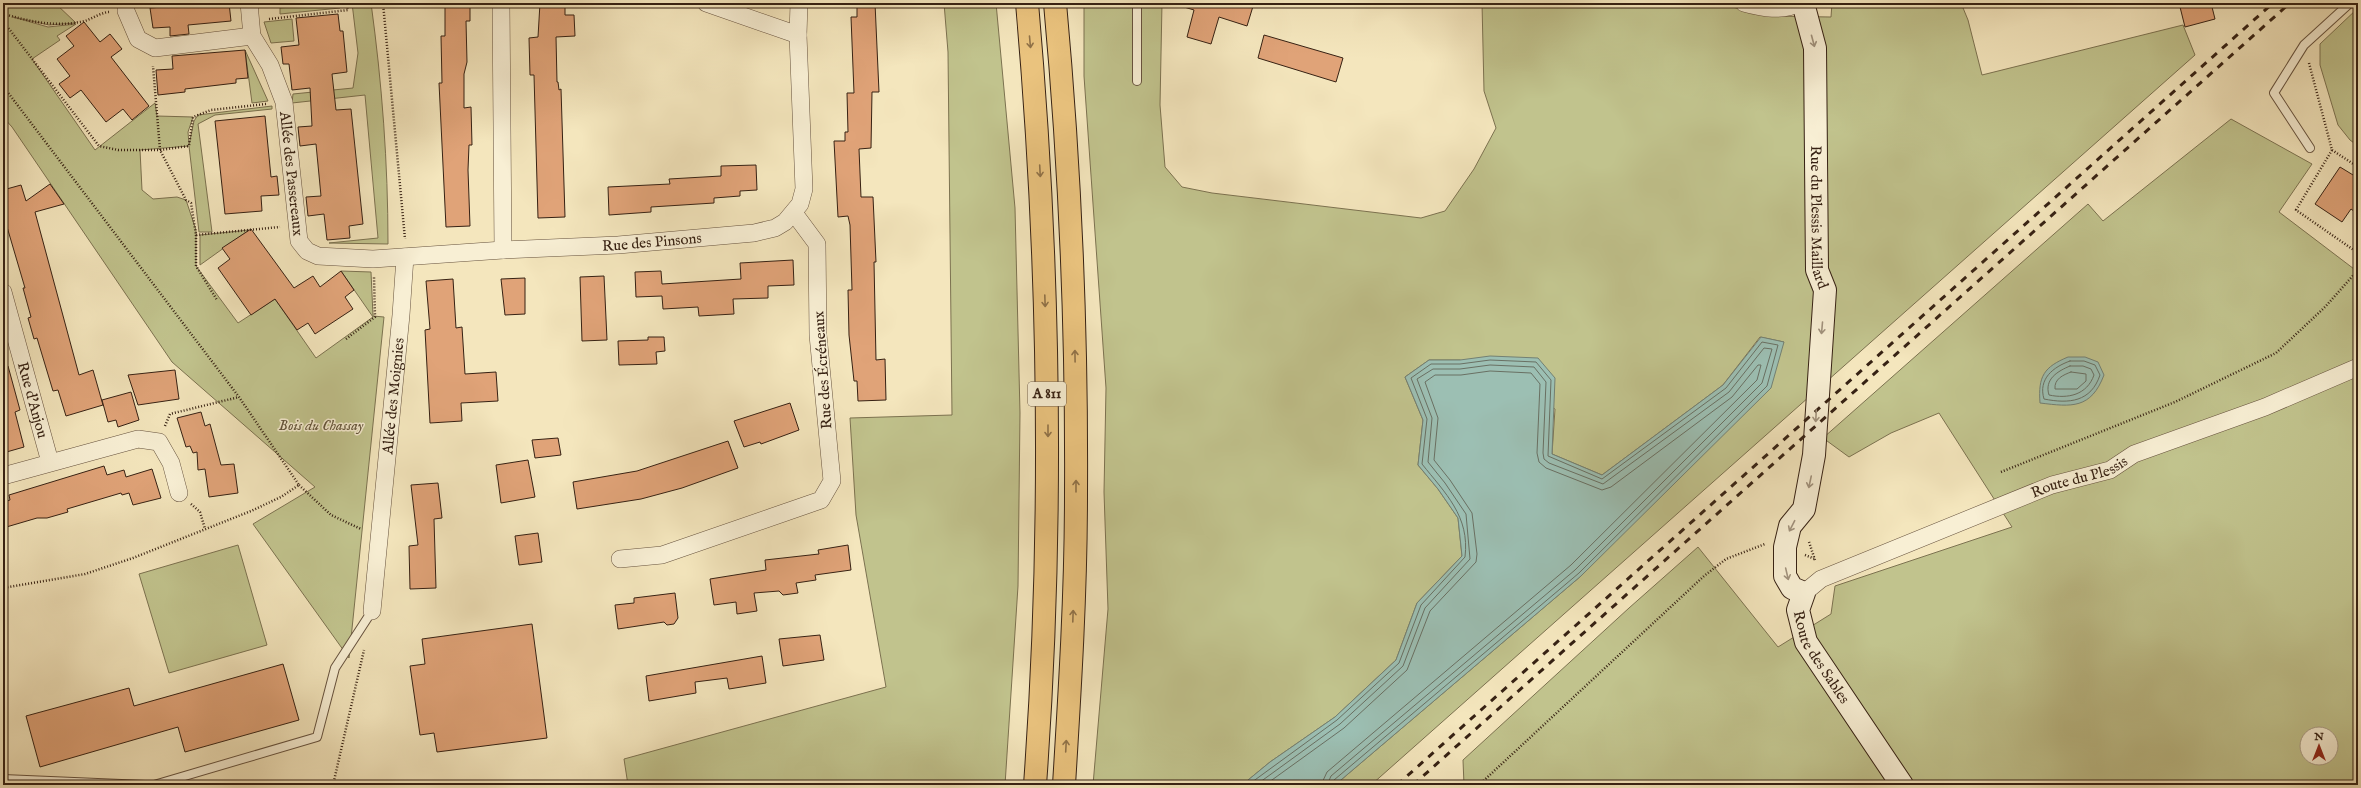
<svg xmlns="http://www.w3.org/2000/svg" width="2361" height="788" font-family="'IM FELL English',serif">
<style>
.green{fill:#c1c38d;stroke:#7c7250;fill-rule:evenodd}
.water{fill:#9cbfb3;stroke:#738073}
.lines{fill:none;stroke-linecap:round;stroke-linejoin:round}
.shore{stroke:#697063;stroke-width:1}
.building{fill:#e0a378;stroke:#362113}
.lane-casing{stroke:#66523e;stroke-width:10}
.street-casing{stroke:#66523e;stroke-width:18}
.secondary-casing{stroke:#362113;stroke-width:24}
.highway-casing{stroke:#362113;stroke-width:24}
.path{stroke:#362113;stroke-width:2.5;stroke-dasharray:1 2;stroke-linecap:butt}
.lane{stroke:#f8efd4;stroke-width:8}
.street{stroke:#f8efd4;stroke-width:17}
.secondary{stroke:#f8efd4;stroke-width:22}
.highway{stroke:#eac37e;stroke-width:22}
.rail{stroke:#362113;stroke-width:3;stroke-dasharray:7 7;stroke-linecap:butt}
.oneway{stroke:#a1927d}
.oneway2{stroke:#907248}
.labels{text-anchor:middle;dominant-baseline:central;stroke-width:3;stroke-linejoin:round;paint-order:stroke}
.shield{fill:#f8efd4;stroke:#705f4d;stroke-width:1}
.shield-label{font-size:14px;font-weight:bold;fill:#362113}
.street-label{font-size:15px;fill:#362113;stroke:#f8efd4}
.park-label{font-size:15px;font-style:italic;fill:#605238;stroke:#f8efd4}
</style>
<rect width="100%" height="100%" fill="#f4e6bd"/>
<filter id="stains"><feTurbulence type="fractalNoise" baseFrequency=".005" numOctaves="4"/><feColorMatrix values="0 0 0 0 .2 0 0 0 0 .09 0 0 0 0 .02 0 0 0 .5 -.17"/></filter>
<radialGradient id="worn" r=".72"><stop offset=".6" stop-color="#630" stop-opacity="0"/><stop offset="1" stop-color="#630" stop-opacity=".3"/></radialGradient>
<g class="green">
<polygon points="3,3 55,3 76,23 49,25 13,17 48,27 76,24 57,36 60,40 32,59 95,150 155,103 157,116 193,117 188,132 189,145 194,121 198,115 272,106 272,109 215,115 198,124 212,232 199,232 189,146 140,150 142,190 153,199 177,197 186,200 196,230 196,266 238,323 275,299 316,358 373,317 341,271 371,272 373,316 384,317 349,658 253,524 315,487 172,362 12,127 3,117"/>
<polygon points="332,3 339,3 340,8 280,14 280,8"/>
<path d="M352,3H371C382,83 388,163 388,244L329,243L378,238L365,95L292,103L293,94L353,88L358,53Z"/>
<polygon points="944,3 996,3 1015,208 1020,413 1018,586 1005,785 628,785 624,759 886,687 856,515 850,418 952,415 948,52"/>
<polygon points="1084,3 1162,3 1160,105 1165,167 1182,187 1212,193 1421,218 1445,211 1474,169 1496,128 1484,91 1482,3 1716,3 1769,16 1831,17 1832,3 1961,3 1968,20 1982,75 2183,25 2195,55 1371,785 1335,785 1581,576 1784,342 1760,337 1723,385 1602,475 1552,454 1555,409 1460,360 1429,360 1405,377 1423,420 1418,465 1438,489 1458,518 1462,556 1417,603 1396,660 1335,717 1270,762 1242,785 1093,785 1108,609 1104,492 1106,388 1084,76"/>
<polygon points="2358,8 2358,146 2350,140 2338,125 2320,65 2320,44"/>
<polygon points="292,19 294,41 271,43 264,22"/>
<polygon points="245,50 268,101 252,103"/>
<path d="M2231,119L2312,164L2279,212L2358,272V785H1464L1463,760L1629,608L1698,547L1778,647L1831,614L1835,586L2012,527L1939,413L1891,433L1849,457L1823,438L2088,204L2103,221ZM2307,734H2331V758H2307Z"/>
<polygon points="249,230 200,265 200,235"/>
<polygon points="238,545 267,645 169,673 139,574"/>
</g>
<g class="water">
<polygon points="1761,337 1784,342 1771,388 1581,576 1335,785 1242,785 1270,762 1335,717 1396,660 1417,603 1462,556 1458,518 1438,489 1418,465 1423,420 1405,377 1429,360 1460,360 1490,356 1538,358 1555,378 1552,454 1602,475 1723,385"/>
<path d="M2068,357H2085L2098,362L2104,375C2091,409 2072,407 2040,403C2038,376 2044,367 2068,357Z"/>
</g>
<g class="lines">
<g class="shore">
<path d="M2070,361H2084L2095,365L2100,375C2091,402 2069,404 2044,399C2038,379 2053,367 2070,361Z"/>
<path d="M2070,366H2083L2091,369L2094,375C2087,395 2068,399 2049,395C2044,379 2058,371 2070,366Z"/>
<path d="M2071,372L2086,374V381L2077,389H2055C2054,379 2063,375 2071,372Z"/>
<path d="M1248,785L1337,720L1399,663L1421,605L1465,557C1470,516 1445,493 1422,464L1427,419L1411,378L1431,364H1460L1490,360L1536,362L1551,380L1548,456L1602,479L1726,388L1762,342L1778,345L1767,386L1579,573L1334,780L1333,785"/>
<polyline points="1256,785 1340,724 1403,666 1425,608 1470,559 1466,514 1445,483 1428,462 1432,418 1417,379 1433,369 1460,369 1490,365 1534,367 1546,382 1543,453 1544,459 1549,463 1603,484 1729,392 1764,348 1772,349 1762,383 1575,570 1331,776 1327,785"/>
<polyline points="1265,785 1344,728 1407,670 1430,611 1476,562 1477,554 1472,513 1450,480 1434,460 1438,418 1425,382 1435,375 1461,375 1490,371 1531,373 1540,384 1537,453 1539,462 1546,468 1602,490 1611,487 1732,397 1758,365 1761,365 1757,380 1571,565 1327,772 1321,785"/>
</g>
</g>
<g class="building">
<polygon points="163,3 229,3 231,21 188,25 189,34 170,36 170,27 153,28 150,8 163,7"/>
<polygon points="445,3 470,3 470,21 466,21 467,62 464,74 464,108 471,107 472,145 469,145 468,170 470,226 446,227 439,83 442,83 441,36 445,36"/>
<polygon points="540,3 565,3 565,15 574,15 575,36 556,37 557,82 558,82 559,90 561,89 565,217 538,218 534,75 530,75 529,38 538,37"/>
<polygon points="857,3 875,3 879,92 872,92 871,148 859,149 861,197 873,197 876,262 874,262 876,360 885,359 886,400 858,401 857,381 854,381 849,335 848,290 852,290 850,225 848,216 838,217 834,141 845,141 845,132 848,132 847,93 854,93 851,17 857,17"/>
<polygon points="1185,3 1254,3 1247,26 1219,17 1211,44 1187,37 1194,10 1184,7"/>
<polygon points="2179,3 2211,3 2215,19 2185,27"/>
<polygon points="338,14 340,31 343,31 347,72 332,74 336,110 351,109 363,224 349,226 350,238 327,240 324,214 308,216 306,197 321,196 316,144 300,146 298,127 312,126 310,88 292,90 289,64 283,64 281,47 299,45 296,18"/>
<polygon points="84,22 100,42 110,34 122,49 111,57 149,106 132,120 123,109 106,122 81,90 70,98 59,84 70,76 57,59 74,46 66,36"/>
<polygon points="1264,35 1343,58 1336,82 1258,58"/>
<polygon points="245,50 248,78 236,79 236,83 185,89 185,92 158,95 156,70 173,69 172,56"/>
<polygon points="265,116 271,177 277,176 279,195 261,196 262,211 225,214 215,121"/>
<polygon points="756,165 757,190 740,191 740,196 714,198 714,203 651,207 651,212 609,215 608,187 670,184 669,179 721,176 721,166"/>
<polygon points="2340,167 2358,178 2358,214 2351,209 2342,222 2315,204"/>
<polygon points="50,184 64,204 35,212 79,375 93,370 103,405 66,416 58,390 53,391 37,338 34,339 28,318 31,317 23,288 25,288 5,220 3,220 3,190 21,185 26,201"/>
<polygon points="251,229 294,288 313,276 320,287 341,271 354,290 345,297 353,309 315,334 308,323 297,330 275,299 251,315 218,268 230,259 222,248"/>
<polygon points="793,260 794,285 768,286 768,298 733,299 734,314 699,316 698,307 663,309 662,296 636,297 635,272 661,271 662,284 741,279 740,263"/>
<polygon points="604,276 607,340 582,341 580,277"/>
<polygon points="525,278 525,314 505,315 501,279"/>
<polygon points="453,279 456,328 462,327 465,374 496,372 498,401 461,403 462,421 430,423 425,330 430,329 426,281"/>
<polygon points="648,337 664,337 665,351 656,352 657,364 619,365 618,341 648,340"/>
<polygon points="8,366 20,410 15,412 24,447 3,453 3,367"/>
<polygon points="175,370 179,399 138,405 128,375"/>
<polygon points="131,392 139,420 118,427 116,420 108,422 102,400"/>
<polygon points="790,403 799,430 761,444 760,442 744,447 734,421"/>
<polygon points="201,412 205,426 210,424 221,465 234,464 238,493 209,497 205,469 198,470 197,452 193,453 190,446 186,447 177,418"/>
<polygon points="558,438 561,455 535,458 532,440"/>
<polygon points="728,441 738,468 682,488 641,499 577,509 573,482 637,471"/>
<polygon points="528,460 535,497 501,503 496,465"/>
<polygon points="104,466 107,475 124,470 126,477 152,469 161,498 133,505 129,493 122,495 121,493 67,509 68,512 47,518 37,518 3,528 3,502 10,500 9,495"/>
<polygon points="438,483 442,518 434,519 436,588 410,589 409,546 418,545 411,485"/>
<polygon points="538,533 542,562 519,565 515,536"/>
<polygon points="848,545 851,570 815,575 816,580 796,583 798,593 783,595 779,591 754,593 757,611 737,614 736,602 714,605 710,579 766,570 765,560 819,554 818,550"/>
<polygon points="675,593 678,618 674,624 667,625 664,622 618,629 615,605 634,603 634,598"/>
<polygon points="532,624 547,738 437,752 434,733 420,735 410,666 425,664 422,639"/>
<polygon points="820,635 824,660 783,666 779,639"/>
<polygon points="762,656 766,683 729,689 727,678 695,682 696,693 649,701 646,676"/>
<polygon points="283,664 299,720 185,752 178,727 40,767 26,716 129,688 134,706"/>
</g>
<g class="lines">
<defs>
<g id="lane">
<polyline points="1137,81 1137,3"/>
<polyline points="2310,148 2274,93 2304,45 2350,3"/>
<polyline points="3,779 145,785"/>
<polyline points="154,785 317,737 335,668 372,611"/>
</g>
<g id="street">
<path id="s1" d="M249,3L252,36L270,65L284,102L299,241L307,251L318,256L373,259L503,250L618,245L754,233L775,228L785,222L800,204L804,189L798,35L799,3"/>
<polyline points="501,3 503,250"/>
<polyline points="706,3 798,35"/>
<path d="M1744,3C1762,8 1783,12 1799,3"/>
<polyline points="126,11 138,39 155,48 252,36"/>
<path id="s2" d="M3,292L50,462"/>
<polyline points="3,476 138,439 159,442 171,463 179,493"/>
<polyline points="620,559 662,555 821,500 832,481 818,335 817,244 794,213"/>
<path id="s3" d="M1804,593L1821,579L2052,485L2110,470L2134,454L2265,407L2358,367"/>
<path id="s4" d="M372,611L401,315L405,257"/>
</g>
<g id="secondary">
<path id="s5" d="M1803,3L1815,48L1817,270L1825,290L1814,455L1804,509L1790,526L1785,547V576L1792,588L1804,593L1798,610L1806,642L1902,785"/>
</g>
<g id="highway">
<path d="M1027,3C1050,264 1054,524 1035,785"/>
<path d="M1055,3C1070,166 1077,330 1076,494C1076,591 1070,688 1064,785"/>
</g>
</defs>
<use href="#lane" class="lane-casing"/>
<use href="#street" class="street-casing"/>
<use href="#secondary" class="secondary-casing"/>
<use href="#highway" class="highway-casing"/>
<g class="path">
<polyline points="383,3 405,239"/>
<path d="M3,14C30,21 51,27 80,22C90,21 98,13 109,12"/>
<polyline points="269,19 348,10 347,3"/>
<polyline points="3,21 99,146 118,150 160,150 153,66"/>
<polyline points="2309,63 2332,150 2358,167"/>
<polyline points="3,86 239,397 299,485 281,497 251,511 133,558 85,574 3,588"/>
<polyline points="266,104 211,110 193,117 189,146 160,150 186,200 191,203 196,235 280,227"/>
<polyline points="2332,150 2296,210 2358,253"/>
<polyline points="196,235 196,266 217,300"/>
<polyline points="346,339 375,317 374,277"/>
<polyline points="165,426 170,414 239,397"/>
<polyline points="2001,472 2175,402 2276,353 2325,307 2358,270"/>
<polyline points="299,485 331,515 361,529"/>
<polyline points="191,504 200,512 205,529"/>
<polyline points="1809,542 1815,560"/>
<polyline points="1805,555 1815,559"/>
<polyline points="333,785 364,650"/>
<polyline points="1479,785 1704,576 1726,559 1765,544"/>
</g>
<use href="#lane" class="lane"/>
<use href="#street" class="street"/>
<use href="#secondary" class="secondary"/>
<use href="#highway" class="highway"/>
<g class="rail">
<polyline points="1397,785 2273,3"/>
<polyline points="1413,785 2290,3"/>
</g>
</g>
<defs><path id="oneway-shaft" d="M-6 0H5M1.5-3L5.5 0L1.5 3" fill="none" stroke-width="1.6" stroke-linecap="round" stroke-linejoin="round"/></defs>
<g class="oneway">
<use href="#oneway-shaft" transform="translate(1813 41) rotate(75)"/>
<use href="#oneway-shaft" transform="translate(1822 328) rotate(95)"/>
<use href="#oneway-shaft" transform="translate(1816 416) rotate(93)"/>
<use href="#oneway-shaft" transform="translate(1810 482) rotate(102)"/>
<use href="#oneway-shaft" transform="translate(1792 526) rotate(117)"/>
<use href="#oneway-shaft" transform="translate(1787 574) rotate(77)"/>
</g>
<g class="oneway2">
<use href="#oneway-shaft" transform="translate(1030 42) rotate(85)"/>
<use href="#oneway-shaft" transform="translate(1040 171) rotate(87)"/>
<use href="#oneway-shaft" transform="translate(1045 301) rotate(88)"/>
<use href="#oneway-shaft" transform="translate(1075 356) rotate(-91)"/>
<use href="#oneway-shaft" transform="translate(1048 431) rotate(90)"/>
<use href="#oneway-shaft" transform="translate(1076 486) rotate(-90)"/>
<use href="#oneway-shaft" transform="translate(1073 616) rotate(-88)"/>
<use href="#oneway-shaft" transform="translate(1066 746) rotate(-87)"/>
</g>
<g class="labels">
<rect class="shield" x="1028" y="382" width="38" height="24" rx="3"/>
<g class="shield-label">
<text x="1047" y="394">A 811</text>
</g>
<g class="street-label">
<text stroke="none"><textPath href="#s1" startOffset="179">Allée des Passereaux</textPath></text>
<text stroke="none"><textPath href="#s5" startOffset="216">Rue du Plessis Maillard</textPath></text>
<text stroke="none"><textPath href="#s1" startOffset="606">Rue des Pinsons</textPath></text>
<text transform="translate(823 370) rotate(-94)">Rue des Écréneaux</text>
<text stroke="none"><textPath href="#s4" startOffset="216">Allée des Moignies</textPath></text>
<text stroke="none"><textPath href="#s2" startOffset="112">Rue d'Anjou</textPath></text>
<text stroke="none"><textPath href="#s3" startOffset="300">Route du Plessis</textPath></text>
<text stroke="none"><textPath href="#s5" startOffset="681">Route des Sables</textPath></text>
</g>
<g class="park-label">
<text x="321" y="425">Bois du Chassay</text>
</g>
</g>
<rect width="2361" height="788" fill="none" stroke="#f4e6bd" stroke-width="16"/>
<rect x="4" y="4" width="2353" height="780" fill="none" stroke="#362113" stroke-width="2"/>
<rect x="8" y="8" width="2345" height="772" fill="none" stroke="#362113"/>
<g transform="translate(2319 746)"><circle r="19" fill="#f8efd4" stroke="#aa9d87"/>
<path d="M0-3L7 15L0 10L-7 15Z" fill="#8f2418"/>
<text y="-6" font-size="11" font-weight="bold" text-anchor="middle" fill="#362113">N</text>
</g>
<rect width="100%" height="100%" filter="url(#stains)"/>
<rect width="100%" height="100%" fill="url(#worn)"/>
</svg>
